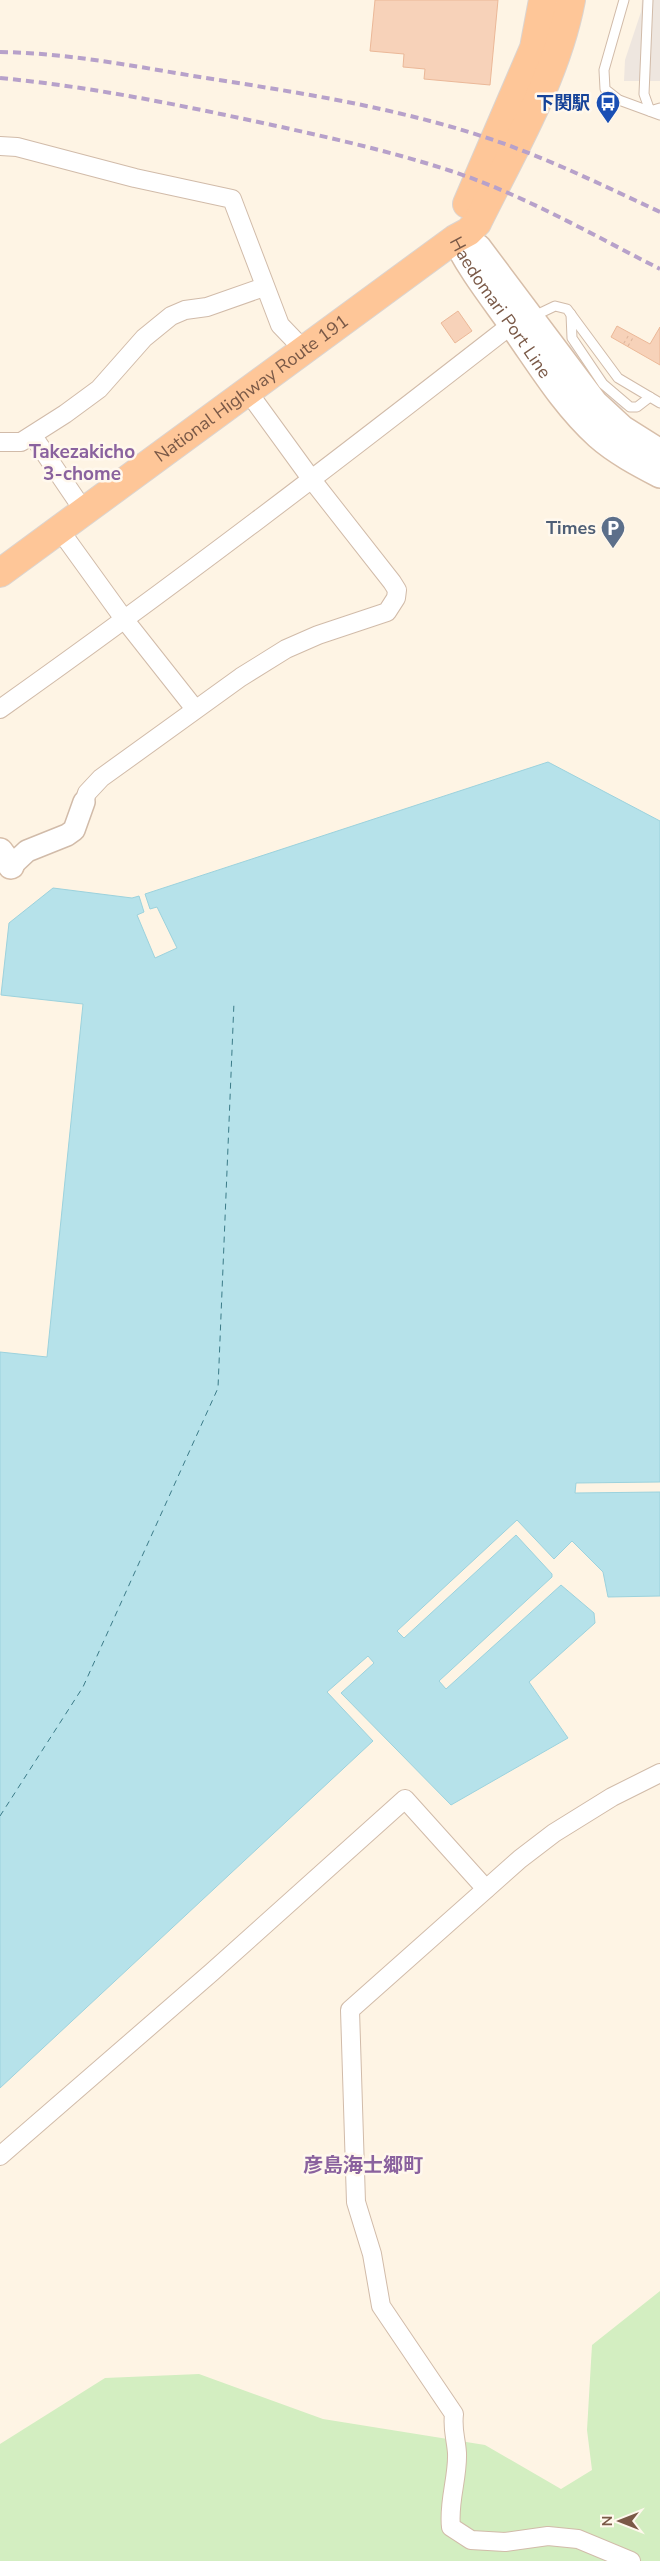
<svg xmlns="http://www.w3.org/2000/svg" width="660" height="2561" font-family="'Nunito Sans','Noto Sans JP',sans-serif">
<style>
.industrial{fill:#eee6df}
.green{fill:#d3eec1}
.water{fill:#b6e2ea;stroke:#9cd2dd}
.lines{fill:none;stroke-linecap:round;stroke-linejoin:round}
.ferry{stroke:#3b7b88;stroke-width:1;stroke-dasharray:6 5;stroke-linecap:butt}
.building{fill:#f7d2b9;stroke:#ebb898}
.service-casing{stroke:#d1bba9;stroke-width:11}
.minor-casing{stroke:#d1bba9;stroke-width:20}
.tertiary-casing{stroke:#d1bba9;stroke-width:24}
.secondary-casing{stroke:#d7bea9;stroke-width:28}
.trunk-casing{stroke:#dcd4cf;stroke-width:30}
.path{stroke:#dcb59c;stroke-width:3;stroke-dasharray:1 4;stroke-linecap:butt}
.service{stroke:#fff;stroke-width:9}
.minor{stroke:#fff;stroke-width:18}
.tertiary{stroke:#fff;stroke-width:21}
.secondary{stroke:#fff;stroke-width:25}
.trunk{stroke:#fec698;stroke-width:28}
.rail{stroke:#b7a1ca;stroke-width:4;stroke-dasharray:8 5;stroke-linecap:butt}
.labels{text-anchor:middle;dominant-baseline:central;stroke-width:5;stroke-linejoin:round;paint-order:stroke}
.transit-label{font-size:18px;font-weight:bold;fill:#164399;stroke:#fff8ed;text-anchor:end}
.street-label{font-size:18px;fill:#7a5947;stroke:#fff8ed}
.service-label{font-size:18px;font-weight:bold;fill:#4e5e75;stroke:#fff8ed;text-anchor:end}
.neighbourhood-label{font-size:19px;font-weight:bold;fill:#8a629e;stroke:#fff8ed}
.quarter-label{font-size:20px;font-weight:bold;fill:#8a629e;stroke:#fff8ed}
</style>
<rect width="100%" height="100%" fill="#fef4e4"/>
<g class="industrial">
<polygon points="642,0 660,0 660,81 624,81 625,60 641,12"/>
<polygon points="579,339 608,381 629,399 622,411 599,389 568,346"/>
</g>
<polygon class="green" points="660,2291 660,2561 0,2561 0,2444 105,2378 199,2374 323,2419 485,2445 561,2489 592,2470 587,2430 592,2345"/>
<polygon class="water" points="548,762 660,821 660,1482 576,1483 575,1493 660,1492 660,1596 608,1597 603,1572 572,1541 554,1559 517,1520 397,1631 404,1638 516,1535 552,1574 552,1577 439,1681 446,1689 561,1585 594,1613 595,1623 529,1682 568,1738 451,1805 341,1693 374,1663 368,1656 327,1692 373,1741 0,2088 0,1352 47,1357 83,1004 1,995 9,923 53,888 132,898 139,896 144,912 137,915 155,958 177,948 157,907 150,909 145,894"/>
<g class="lines">
<polyline class="ferry" points="0,1816 83,1687 218,1388 234,1002"/>
</g>
<g class="building">
<polygon points="375,0 498,0 490,85 424,79 425,69 403,67 404,54 370,51"/>
<polygon points="458,311 472,331 455,343 441,323"/>
<polygon points="617,326 650,344 660,327 660,365 611,337"/>
</g>
<g class="lines">
<defs>
<g id="service">
<polyline points="624,0 604,70 605,89 619,100 660,115"/>
<polyline points="648,0 644,94 650,111 660,108"/>
<polyline points="571,314 572,338 603,384 630,407 637,407 650,397"/>
<polyline points="532,317 555,306 567,309 618,378 660,403"/>
</g>
<g id="minor">
<polyline points="0,146 17,147 135,178 232,199 280,325 304,350"/>
<polyline points="33,436 84,511"/>
<polyline points="0,442 21,442 65,414 99,389 144,338 171,316 185,310 207,307 264,287"/>
<polyline points="59,529 124,619 195,709"/>
<path d="M0,709C174,586 343,456 511,325"/>
<polyline points="84,802 87,793 101,778 241,677 286,649 318,635 387,612 396,598 397,590 392,582 312,480 248,392"/>
<polyline points="0,2156 212,1972 405,1799 486,1889"/>
<path d="M631,2561L578,2539L548,2536L505,2542L471,2540L451,2527C448,2502 458,2478 457,2453C456,2438 452,2430 454,2414L381,2306L372,2254L356,2202L350,2010L520,1859L554,1833L612,1797L660,1773"/>
</g>
<polyline id="tertiary" points="11,866 27,851 67,835 74,830 84,802"/>
<g id="secondary">
<path id="s1" d="M455,239C472,273 496,302 518,334C543,370 566,407 598,436C616,452 639,464 660,475"/>
<polyline points="455,239 478,247 595,403 622,428 660,452"/>
<polyline points="0,851 11,866"/>
</g>
<g id="trunk">
<polyline points="467,204 534,48 543,0"/>
<path id="s2" d="M0,573L455,239L468,232L477,223C512,152 556,79 571,0"/>
</g>
</defs>
<use href="#service" class="service-casing"/>
<use href="#minor" class="minor-casing"/>
<use href="#tertiary" class="tertiary-casing"/>
<use href="#secondary" class="secondary-casing"/>
<use href="#trunk" class="trunk-casing"/>
<g class="path">
<polyline points="627,337 634,341"/>
<polyline points="624,342 631,346"/>
</g>
<use href="#service" class="service"/>
<use href="#minor" class="minor"/>
<use href="#tertiary" class="tertiary"/>
<use href="#secondary" class="secondary"/>
<use href="#trunk" class="trunk"/>
<g class="rail">
<path d="M0,52C69,53 138,67 206,78C296,92 385,106 472,133C537,153 598,183 660,212"/>
<path d="M0,78C93,87 180,105 272,125C332,138 393,152 451,171C522,194 593,235 660,269"/>
</g>
</g>
<defs>
<symbol id="bus-pin" viewBox="-11 -11 22 30"><path d="M0 17L-7.5 6A9.5 9.5 0 1 1 7.5 6Z" fill="#1a4fb4" stroke="#fff8ed"/><path d="M-5-6H5V4H4V6H2V4H-2V6H-4V4H-5ZM-3.5-4V0h7V-4ZM-3.5 1.2v1.5H-2V1.2ZM2 1.2v1.5H3.5V1.2Z" fill="#fff"/></symbol>
<symbol id="parking-pin" viewBox="-11 -11 22 30"><path d="M0 17L-7.5 6A9.5 9.5 0 1 1 7.5 6Z" fill="#5c6f8a" stroke="#fff8ed"/><path d="M-3.5-5.5H1a3.5 3.5 0 0 1 0 7H-1V5.5H-3.5ZM-1-3.4V-.6H.8a1.4 1.4 0 0 0 0-2.8Z" fill="#fff"/></symbol>
</defs>
<g fill-rule="evenodd">
<use href="#bus-pin" x="594" y="89" width="28" height="38"/>
<use href="#parking-pin" x="599" y="514" width="28" height="38"/>
</g>
<g class="labels">
<g class="transit-label">
<text x="590" y="103">下関駅</text>
</g>
<g class="street-label">
<text stroke="none"><textPath href="#s1" startOffset="82">Haedomari Port Line</textPath></text>
<text stroke="none"><textPath href="#s2" startOffset="312">National Highway Route 191</textPath></text>
</g>
<g class="service-label">
<text x="596" y="528">Times</text>
</g>
<g class="neighbourhood-label">
<text x="82" y="452">Takezakicho<tspan x="82" dy="22">3-chome</tspan></text>
</g>
<g class="quarter-label">
<text x="363" y="2165">彦島海士郷町</text>
</g>
</g>
<g transform="translate(620 2521) rotate(270)" stroke="#fff8ed" stroke-width="4" paint-order="stroke">
<path d="M0-4L9 19L0 12L-9 19Z" fill="#7a5947"/>
<text y="-8" font-size="14" font-weight="bold" text-anchor="middle" fill="#7a5947">N</text>
</g>
</svg>
